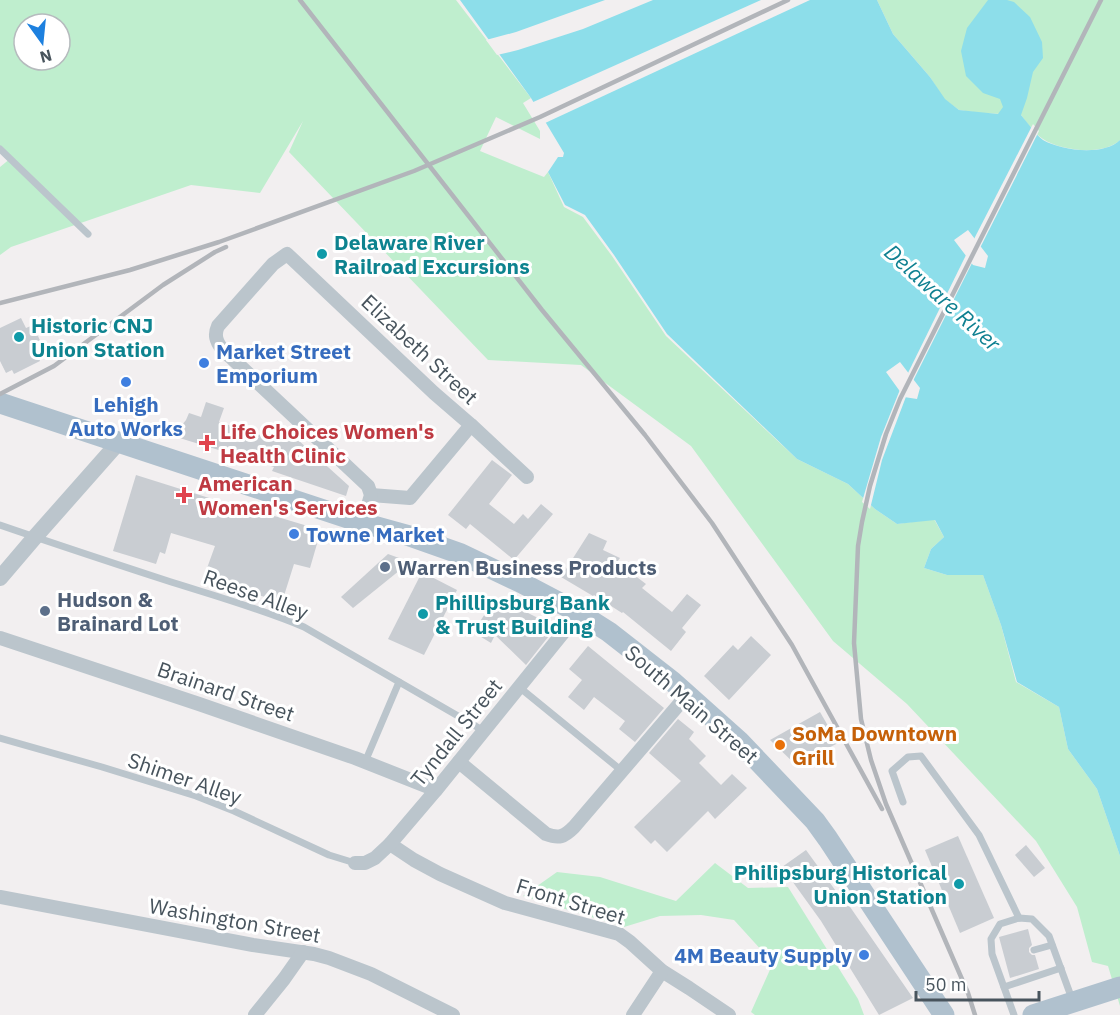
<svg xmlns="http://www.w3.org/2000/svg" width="1120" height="1015" font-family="'IBM Plex Sans',sans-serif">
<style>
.green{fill:#bfeece;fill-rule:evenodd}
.water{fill:#8ddeea;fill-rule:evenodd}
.pier{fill:#f2eff0}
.building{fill:#c9cdd2}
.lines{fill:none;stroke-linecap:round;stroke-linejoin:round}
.service{stroke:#bbc5cc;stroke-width:7}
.minor{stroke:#bbc5cc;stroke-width:14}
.tertiary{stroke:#bbc5cc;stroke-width:16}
.primary{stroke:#b0c1ce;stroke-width:21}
.rail{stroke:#b2b5ba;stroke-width:4.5}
.culture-dot{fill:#0f9aa8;stroke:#fff;stroke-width:2}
.shop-dot{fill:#3f7fe0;stroke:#fff;stroke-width:2}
.health-dot{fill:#e0444e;stroke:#fff;stroke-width:2}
.service-dot{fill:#5c6f8a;stroke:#fff;stroke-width:2}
.food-dot{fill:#e8710a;stroke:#fff;stroke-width:2}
.labels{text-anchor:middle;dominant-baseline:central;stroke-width:6;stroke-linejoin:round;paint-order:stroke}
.culture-label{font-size:21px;font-weight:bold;fill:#0d838f;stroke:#fff;text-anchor:start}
.street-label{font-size:21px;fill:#48545d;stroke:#fff}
.shop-label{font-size:21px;font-weight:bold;fill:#366cbe;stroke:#fff;text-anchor:start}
.health-label{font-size:21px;font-weight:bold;fill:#be3a42;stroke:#fff;text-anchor:start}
.service-label{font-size:21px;font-weight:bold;fill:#4e5e75;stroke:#fff;text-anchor:start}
.food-label{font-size:21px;font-weight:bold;fill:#c56008;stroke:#fff;text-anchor:start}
.water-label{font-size:22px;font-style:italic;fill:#0f8091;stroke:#fff}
</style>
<rect width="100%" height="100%" fill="#f2eff0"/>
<g class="green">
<path d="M0,0H456L531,98L523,103L540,131V139L496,117L480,151L544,177L548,172L564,207L583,217L612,256L666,336L797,459L848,484L875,509L897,524L934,519L944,537L931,549L924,568L947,575H983L1001,625L1016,682L1059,707L1068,749L1097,789L1120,856V1006L1108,966L1092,962L1077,907L1036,841L907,704L833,641L691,446L581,365L488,360L289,152L303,121L260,193L191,185L11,247L0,255V167L11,158L0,148ZM24,24H60V60H24Z"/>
<path d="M877,0H1120V140C1104,156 1061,151 1043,139C1035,134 1027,123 1021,115L980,113L959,110L944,99L930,77L893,34Z"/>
<polygon points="715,863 748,888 788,887 858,999 864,1015 755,1015 751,1012 773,963 734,920 701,915 660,916 624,927 523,896 557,872 600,877 676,901"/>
</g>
<path class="water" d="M460,0H877L893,34L930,77L945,99L959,110L998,114L1003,107L1000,99L983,93L966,76L961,51L967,28L988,0H1007L1014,2L1030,17L1042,42L1043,58L1033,72L1027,98L1021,115C1028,123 1035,134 1043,140C1062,151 1104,156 1120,140V856L1097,789L1068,749L1059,707L1017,682L1001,625L983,575H947L924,568L931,549L944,537L935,520L897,524L875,509L848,484L797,459L667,334L614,255L585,215L565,205L548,172L558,157H563L564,153L531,98ZM968,230L988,256L985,268L973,265L954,240ZM900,362L920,388L917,399L904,397L886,372Z"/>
<g class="pier">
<polygon points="605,0 653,0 583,29 518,50 497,55 486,40 516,32"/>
<polygon points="761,0 810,0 543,124 531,103"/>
<polygon points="1033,124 1039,131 979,250 973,241"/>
<polygon points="967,253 973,261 912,383 907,375"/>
<polygon points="901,387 907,394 882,460 870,509 862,502 881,437"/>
</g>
<g class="building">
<polygon points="21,318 26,328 33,325 43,347 35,351 40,361 14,374 12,370 6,373 0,361 0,328"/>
<polygon points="206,402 224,408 219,422 283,442 287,430 349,486 346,496 272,471 274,467 173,436 186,420 189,413 201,417"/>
<polygon points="492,460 512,475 489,504 514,524 523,514 528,519 541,504 553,514 514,560 470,524 466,529 448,515"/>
<polygon points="136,475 260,514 261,512 321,530 310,568 294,564 282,602 218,583 217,587 202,582 215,546 171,533 165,554 160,552 156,564 113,551"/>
<polygon points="589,533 607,541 603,550 620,558 617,562 646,584 642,588 672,612 687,594 701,605 682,628 686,632 671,651 623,612 622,613 594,595 593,596 561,577"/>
<polygon points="388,554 410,562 353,608 341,597"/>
<polygon points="422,572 457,590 424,655 388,639"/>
<polygon points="496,597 556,627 526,665 495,635 491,643 473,632"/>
<polygon points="751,636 771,655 729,700 704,676 733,645 738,650"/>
<polygon points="588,646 664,708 635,742 619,729 625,721 594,697 584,710 568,697 582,680 569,669"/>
<polygon points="820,712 838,743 796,765 770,740"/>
<polygon points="678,719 694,732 689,739 706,756 699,763 721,785 732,774 747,788 715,819 708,811 667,852 655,840 651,844 634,827 681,781 649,753"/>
<polygon points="958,836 994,918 960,933 925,850"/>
<polygon points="1026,845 1045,868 1034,877 1015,855"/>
<polygon points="806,850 846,905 848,904 913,998 879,1015 821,921 782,867"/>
<polygon points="1028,929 1032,945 1029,948 1029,952 1032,955 1035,955 1039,969 1010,978 999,937"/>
</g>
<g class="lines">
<g class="service">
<polyline points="0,149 88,234"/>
<path d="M0,525C55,544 110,562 165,580C212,595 259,608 304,627L484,731"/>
<polyline points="519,687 622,771"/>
<polyline points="0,738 102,767 196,796 234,811 329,855 355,863"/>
<polyline points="365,762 399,682"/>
<polyline points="903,802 892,771 908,757 921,756 979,835 1019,918"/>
<polyline points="1034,950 1052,945"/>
<polyline points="1004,987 1061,968"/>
<polyline points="1014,1015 992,954 991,939 1000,924 1019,918 1032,919 1049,936 1072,999"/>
</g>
<g class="minor">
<polyline points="371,495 410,498 471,425"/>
<path d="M363,523L371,495L368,486L222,349C216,341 214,335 218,326L273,264L287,254L434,393L471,425L527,477"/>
<polyline points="0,638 199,704 355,758 436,790"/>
<path d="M459,762L546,834C559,839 564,837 574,827L687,695"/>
<polyline points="390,844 414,860 440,874 505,903 619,934 630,942 662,971 689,988 729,1015"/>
<polyline points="355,863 365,863 375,858 390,844 436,790 579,613"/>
<polyline points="0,897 253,945 314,954 329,958 371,974 453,1015"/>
<polyline points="255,1015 284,979 303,952"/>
<polyline points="633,1015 662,971"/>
</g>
<polyline class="tertiary" points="0,578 35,537 119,442"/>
<g class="primary">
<polyline points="0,403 363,523 410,536 461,554 520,582 579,613 609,632 673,682 739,741 815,821 828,839 944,1015"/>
<polyline points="1033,1015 1120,987"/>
</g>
<g class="rail">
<polyline points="300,0 542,310 645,435 712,523 792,645 882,809"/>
<polyline points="0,303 130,270 219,242 414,171 540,117 788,0"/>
<polyline points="0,394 54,366 163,285 215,252 226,247"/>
<polyline points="975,1015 968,993 886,804 871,760 861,719 854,643 858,546 862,522 870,486 886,434 900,399 1101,0"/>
</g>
</g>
<g class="culture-dot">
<circle cx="322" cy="254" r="6"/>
<circle cx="19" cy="337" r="6"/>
<circle cx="423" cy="614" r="6"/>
<circle cx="959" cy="884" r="6"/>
</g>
<g class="shop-dot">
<circle cx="204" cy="363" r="6"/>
<circle cx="126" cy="382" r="6"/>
<circle cx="294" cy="534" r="6"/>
<circle cx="864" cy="955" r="6"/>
</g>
<g class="health-dot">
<path d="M204 434h6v6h6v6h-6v6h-6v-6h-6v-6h6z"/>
<path d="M181 486h6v6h6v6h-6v6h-6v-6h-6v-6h6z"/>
</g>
<g class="service-dot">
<circle cx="385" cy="567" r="6"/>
<circle cx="45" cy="611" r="6"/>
</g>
<circle class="food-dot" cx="780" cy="745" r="6"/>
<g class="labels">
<g class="culture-label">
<text x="334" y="242">Delaware River<tspan x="334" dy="24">Railroad Excursions</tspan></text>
<text x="31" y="325">Historic CNJ<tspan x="31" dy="24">Union Station</tspan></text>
<text x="435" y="602">Phillipsburg Bank<tspan x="435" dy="24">&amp; Trust Building</tspan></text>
<text x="947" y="872" text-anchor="end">Philipsburg Historical<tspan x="947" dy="24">Union Station</tspan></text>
</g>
<g class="street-label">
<text transform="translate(420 349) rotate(43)">Elizabeth Street</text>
<text transform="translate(256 594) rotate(20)">Reese Alley</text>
<text transform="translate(226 691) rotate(19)">Brainard Street</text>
<text transform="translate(692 704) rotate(41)">South Main Street</text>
<text transform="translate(456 732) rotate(-51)">Tyndall Street</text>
<text transform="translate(185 778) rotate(19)">Shimer Alley</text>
<text transform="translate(571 901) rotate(17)">Front Street</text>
<text transform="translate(235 920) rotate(10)">Washington Street</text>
</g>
<g class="shop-label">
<text x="216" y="351">Market Street<tspan x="216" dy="24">Emporium</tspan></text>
<text x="126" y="404" text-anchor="middle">Lehigh<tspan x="126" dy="24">Auto Works</tspan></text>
<text x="306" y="534">Towne Market</text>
<text x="852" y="955" text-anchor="end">4M Beauty Supply</text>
</g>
<g class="health-label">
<text x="220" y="431">Life Choices Women's<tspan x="220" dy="24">Health Clinic</tspan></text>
<text x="198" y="483">American<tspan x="198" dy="24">Women's Services</tspan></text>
</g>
<g class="service-label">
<text x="397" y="567">Warren Business Products</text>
<text x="57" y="599">Hudson &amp;<tspan x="57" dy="24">Brainard Lot</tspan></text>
</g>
<g class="food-label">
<text x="792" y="733">SoMa Downtown<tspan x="792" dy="24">Grill</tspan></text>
</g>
<g class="water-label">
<text transform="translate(943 297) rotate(42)">Delaware River</text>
</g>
</g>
<g transform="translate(42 42) rotate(165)"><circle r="28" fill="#ffffff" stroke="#b6bbbe" stroke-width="1.5"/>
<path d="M0-4.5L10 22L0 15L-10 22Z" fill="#1d80df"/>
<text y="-9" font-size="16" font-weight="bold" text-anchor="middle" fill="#48545d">N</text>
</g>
<path d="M916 991v9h123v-9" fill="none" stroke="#48545d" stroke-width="3"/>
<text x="925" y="991" font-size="18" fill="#48545d" stroke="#ffffff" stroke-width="4.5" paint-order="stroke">50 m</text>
</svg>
